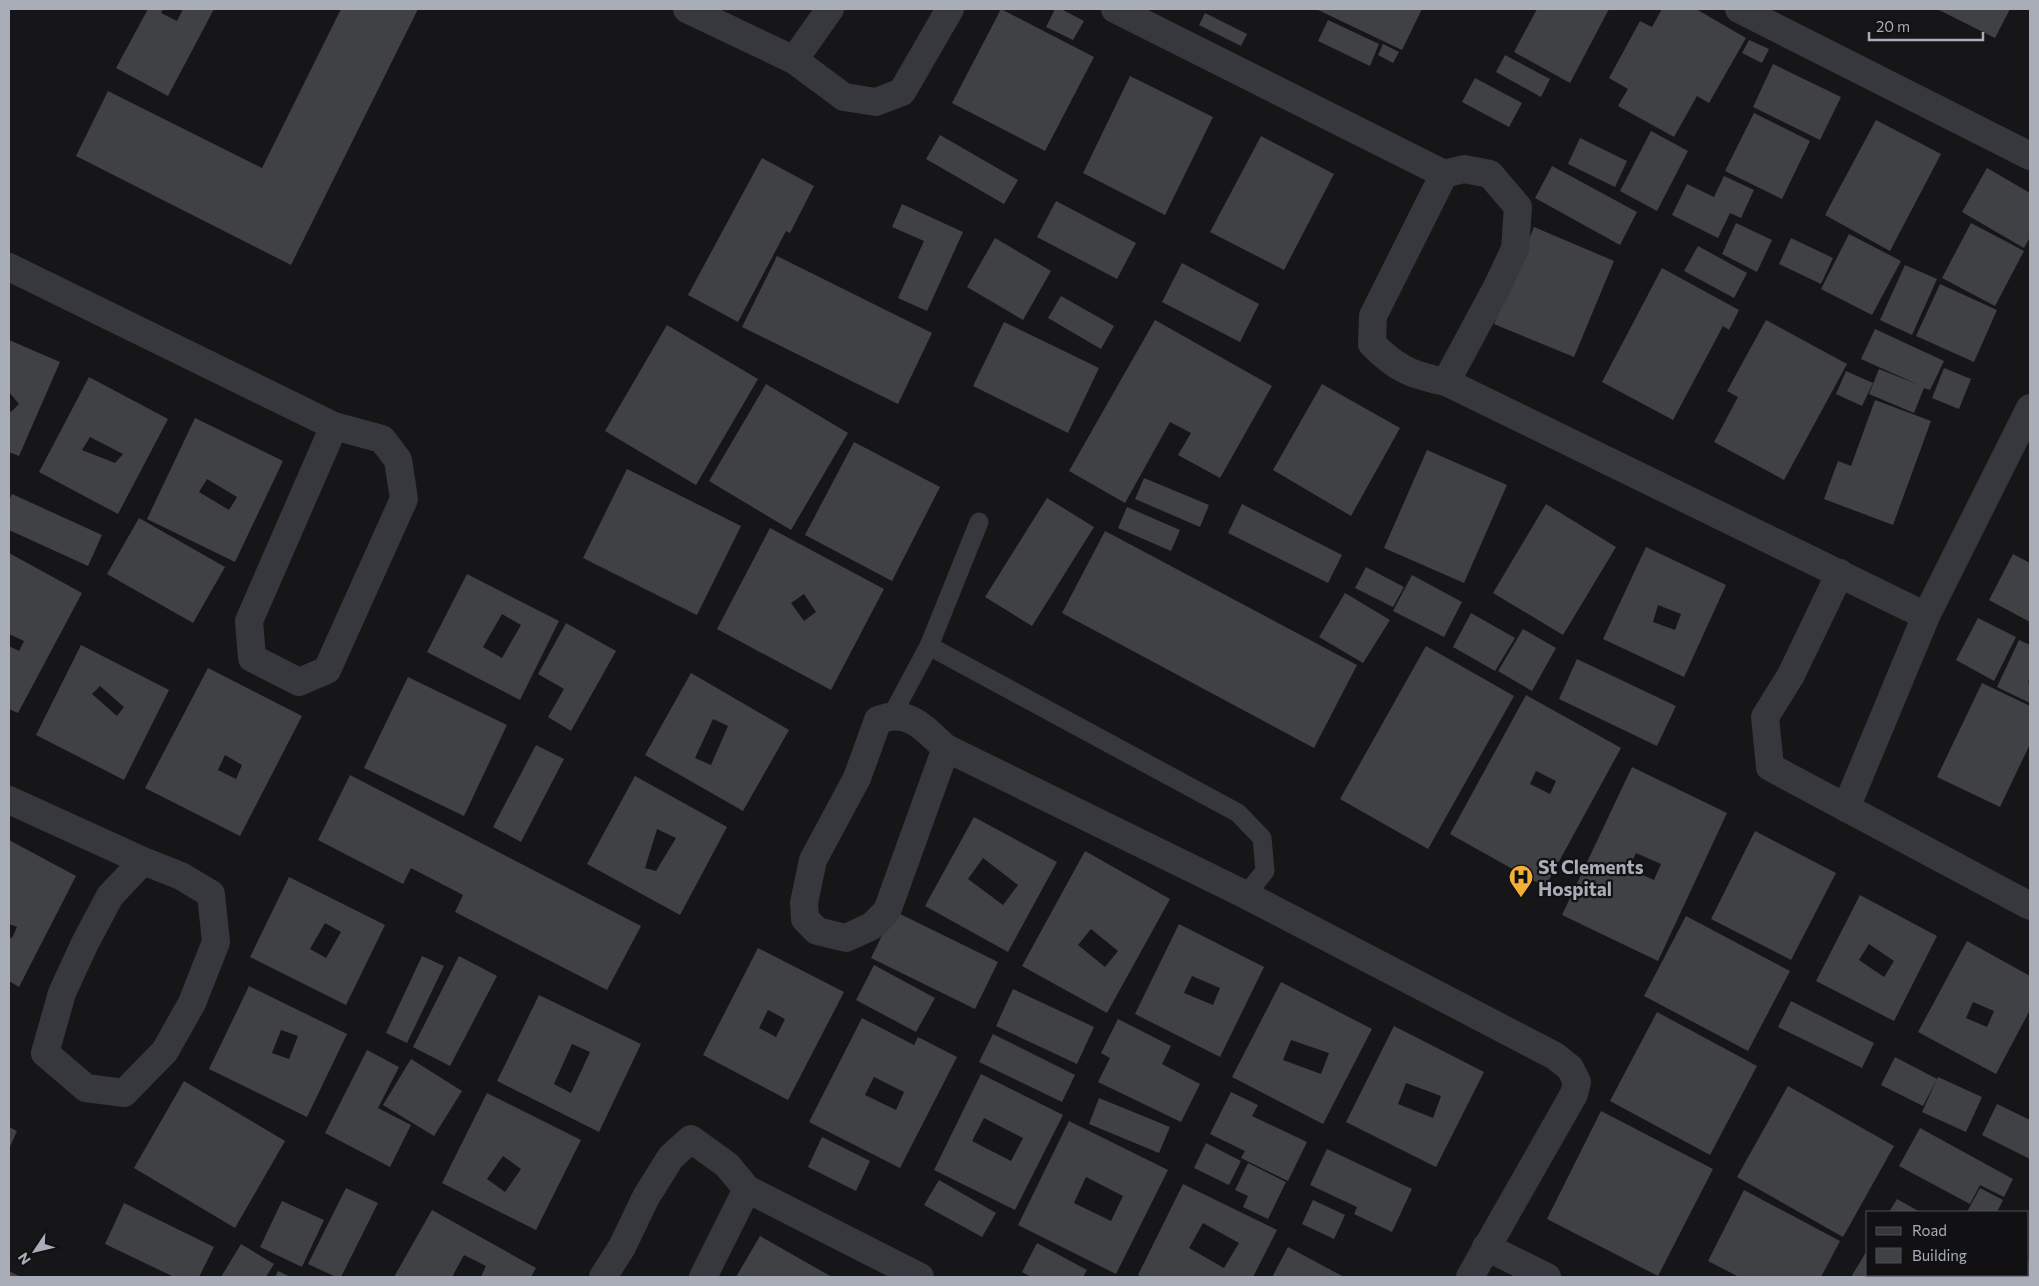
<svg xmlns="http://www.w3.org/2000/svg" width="2039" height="1286" font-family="Commissioner,sans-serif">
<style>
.building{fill:#404145;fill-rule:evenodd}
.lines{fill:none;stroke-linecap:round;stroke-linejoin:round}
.lane{stroke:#37383d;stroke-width:19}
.street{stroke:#37383d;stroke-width:28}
.labels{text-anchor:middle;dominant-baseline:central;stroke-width:4.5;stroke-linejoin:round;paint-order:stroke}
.poi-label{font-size:19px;font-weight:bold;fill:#a8adb8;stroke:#111113;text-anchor:start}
</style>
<rect width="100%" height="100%" fill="#161618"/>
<g class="building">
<polygon points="148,9 163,9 161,13 177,21 183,9 214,9 168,96 116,68"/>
<polygon points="341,9 418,9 291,265 76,156 108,91 262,168"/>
<polygon points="1001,9 1094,57 1045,151 952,103"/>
<polygon points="1055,9 1061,9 1084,21 1073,40 1046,27"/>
<polygon points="1316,9 1422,9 1402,50"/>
<polygon points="1537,9 1609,9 1570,83 1514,52"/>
<polygon points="1662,9 1696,9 1746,38 1709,103 1697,96 1674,137 1618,106 1628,89 1609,78 1640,21 1652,27"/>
<polygon points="1937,9 2010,9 1995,38"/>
<polygon points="1205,13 1247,34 1241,46 1199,25"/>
<polygon points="1328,20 1379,44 1370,66 1318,41"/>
<polygon points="1749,40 1769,49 1762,63 1742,53"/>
<polygon points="1383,44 1399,52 1393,63 1378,55"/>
<polygon points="1505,55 1550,79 1541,97 1496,72"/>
<polygon points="1773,64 1841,97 1820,140 1753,107"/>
<polygon points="1130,76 1213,117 1165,215 1083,173"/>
<polygon points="1475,78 1522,103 1509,127 1462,102"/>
<polygon points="1754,113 1810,141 1782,199 1725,171"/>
<polygon points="1876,120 1941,154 1890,251 1825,215"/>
<polygon points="1651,131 1688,151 1657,211 1620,191"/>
<polygon points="940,135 1018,180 1004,204 926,159"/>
<polygon points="1261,136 1334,174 1284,270 1210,232"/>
<polygon points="1580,138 1627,161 1615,187 1568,164"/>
<polygon points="762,158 814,186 790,233 786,231 738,322 688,295"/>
<polygon points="1552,166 1637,212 1620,245 1535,198"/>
<polygon points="1987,168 2030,193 2030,237 2024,248 1962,212"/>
<polygon points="1724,176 1754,190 1741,218 1730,213 1718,238 1672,215 1687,184 1714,197"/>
<polygon points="1056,201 1136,243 1117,279 1037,237"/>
<polygon points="902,204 963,232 927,311 898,298 924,241 892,227"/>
<polygon points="1736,223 1772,240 1757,272 1722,254"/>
<polygon points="1971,223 2024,251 1995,306 1942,278"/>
<polygon points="1534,227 1614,261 1574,357 1494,324"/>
<polygon points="1849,234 1901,261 1872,315 1821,289"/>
<polygon points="995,238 1051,271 1023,320 967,287"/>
<polygon points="1791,238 1833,258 1821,284 1779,264"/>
<polygon points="1698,246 1747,273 1734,298 1684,271"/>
<polygon points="777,256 932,333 898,404 742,327"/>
<polygon points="1182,263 1259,304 1240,342 1162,302"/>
<polygon points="1905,265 1937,279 1912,335 1880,320"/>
<polygon points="1662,268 1739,310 1729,330 1723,326 1673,420 1602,382"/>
<polygon points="1940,284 1997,310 1974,362 1916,336"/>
<polygon points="1061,296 1114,326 1101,349 1048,318"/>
<polygon points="1155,320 1272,386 1220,478 1178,455 1191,433 1170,422 1125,503 1069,471"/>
<polygon points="1766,320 1847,364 1784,480 1714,442 1738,397 1727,391"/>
<polygon points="1004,322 1099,368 1068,433 973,386"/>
<polygon points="667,325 758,379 696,485 605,431"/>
<polygon points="1875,329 1944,361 1930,390 1924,388 1914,413 1869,394 1879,369 1919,385 1861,359"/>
<polygon points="9,340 60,362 19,456 9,452 9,409 11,412 19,404 9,392"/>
<polygon points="1944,368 1971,379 1959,409 1932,398"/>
<polygon points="1846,371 1873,383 1862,406 1836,394"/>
<path d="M89,377L168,419L118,514L39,472ZM90,437L123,454L115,463L82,450Z"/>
<polygon points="766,384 848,433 791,530 709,481"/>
<polygon points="1322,384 1400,428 1351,516 1273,470"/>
<polygon points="1875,400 1931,421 1893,525 1824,499 1838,461 1851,466"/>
<path d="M195,418L283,461L235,562L147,519ZM207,479L237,497L229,510L199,492Z"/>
<polygon points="854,442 940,487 892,581 805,535"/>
<polygon points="1427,450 1507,485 1464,583 1384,548"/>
<polygon points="627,469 741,526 697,615 583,558"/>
<polygon points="1144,478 1209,505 1200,527 1135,499"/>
<polygon points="12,494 102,535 88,566 9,530 9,500"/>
<polygon points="1047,498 1094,527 1032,626 985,597"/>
<polygon points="1242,504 1342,555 1328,583 1228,533"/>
<polygon points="1546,504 1616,547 1563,635 1493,593"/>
<polygon points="1127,507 1180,530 1171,551 1118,528"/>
<polygon points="139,518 225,567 193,623 107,574"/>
<path d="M770,528L884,589L831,690L717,629ZM804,594L816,612L804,621L791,603Z"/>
<polygon points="1105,531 1357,665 1314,748 1062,613"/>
<path d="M1646,547L1726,585L1684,677L1603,639ZM1658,605L1681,614L1675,630L1653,622Z"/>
<polygon points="9,553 82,593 18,713 9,709 9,646 19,651 24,641 9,634"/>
<polygon points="2013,554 2030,563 2030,622 1989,600"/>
<polygon points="1366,567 1404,587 1393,607 1355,588"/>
<path d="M467,574L559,621L520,700L427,652ZM502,614L521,625L502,658L483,647Z"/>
<polygon points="1412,575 1462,602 1444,637 1393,611"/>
<polygon points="1345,593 1390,620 1363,663 1319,637"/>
<polygon points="1471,613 1515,638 1495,671 1453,647"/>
<polygon points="1978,618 2016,637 1994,681 1956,660"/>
<polygon points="566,623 616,651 571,731 548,717 564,689 538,674"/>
<polygon points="1523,629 1556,648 1532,691 1498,671"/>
<polygon points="2019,640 2030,645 2030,677 2028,682 2030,684 2030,703 1997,687"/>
<path d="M81,645L169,690L124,780L36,735ZM100,686L124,707L117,716L92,694Z"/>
<polygon points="1426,646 1514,696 1428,849 1340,799"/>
<polygon points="1577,659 1676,706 1657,746 1559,699"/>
<path d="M208,668L302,716L240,836L145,788ZM225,755L242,765L236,779L218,770Z"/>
<path d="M691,673L789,730L743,811L645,755ZM713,719L728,726L711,765L695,758Z"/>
<polygon points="408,677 507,725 464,816 364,768"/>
<polygon points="1982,683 2030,706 2030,744 2000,807 1937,777"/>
<path d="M1526,695L1621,748L1545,887L1450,834ZM1536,771L1556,781L1550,794L1530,784Z"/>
<polygon points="536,745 564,759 521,842 493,827"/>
<path d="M1632,767L1727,813L1658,961L1562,915ZM1636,853L1661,864L1654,880L1629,869Z"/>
<polygon points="350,775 641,926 607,990 455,912 463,895 411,868 403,884 318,840"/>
<path d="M635,776L727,827L680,915L587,864ZM657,829L676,838L656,871L645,868Z"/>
<path d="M974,817L1057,862L1008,952L925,906ZM983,858L1018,885L1003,905L968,879Z"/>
<polygon points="1755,831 1836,873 1791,960 1711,919"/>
<polygon points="9,840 76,876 19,987 9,981 9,937 12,938 17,927 9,924"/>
<path d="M1085,851L1170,899L1107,1013L1022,966ZM1091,929L1118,951L1105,967L1078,945Z"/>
<path d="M289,877L385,925L346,1005L250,957ZM325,923L341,932L326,958L310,949Z"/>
<path d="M1860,895L1937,936L1894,1021L1816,981ZM1869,944L1894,961L1884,977L1859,960Z"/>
<polygon points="894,911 998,962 975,1009 871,958"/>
<polygon points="1686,916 1790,971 1748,1051 1644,996"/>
<path d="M1179,924L1264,967L1220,1057L1135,1014ZM1192,976L1220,988L1213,1005L1184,993Z"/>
<path d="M1967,941L2030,976V1010L1996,1074L1918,1032ZM1973,1002L1994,1011L1987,1027L1966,1018Z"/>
<path d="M758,948L844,992L788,1100L703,1055ZM768,1010L785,1019L776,1037L759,1028Z"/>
<polygon points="422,956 444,966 407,1043 386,1033"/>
<polygon points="459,956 497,976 450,1066 413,1047"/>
<polygon points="874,965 935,998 916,1032 856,1000"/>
<path d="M1281,982L1372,1029L1323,1124L1232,1077ZM1291,1040L1329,1053L1321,1074L1283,1060Z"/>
<path d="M249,986L347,1034L307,1117L209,1069ZM281,1030L298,1036L289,1059L272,1053Z"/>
<polygon points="1013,989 1094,1027 1077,1064 996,1026"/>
<path d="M539,995L641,1044L599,1132L497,1081ZM572,1044L590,1052L571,1093L554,1084Z"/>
<polygon points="1791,1001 1874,1043 1862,1068 1778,1027"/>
<polygon points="1657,1012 1757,1066 1710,1155 1610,1101"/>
<path d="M862,1018L914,1045L918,1037L957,1057L900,1168L809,1122ZM874,1077L904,1092L896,1110L865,1095Z"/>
<polygon points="1118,1019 1171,1046 1162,1064 1200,1084 1181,1122 1098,1082 1110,1058 1101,1053"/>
<path d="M1394,1026L1484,1072L1436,1167L1346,1122ZM1406,1083L1441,1096L1433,1118L1398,1104Z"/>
<polygon points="993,1034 1075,1075 1062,1102 979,1062"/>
<polygon points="367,1050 399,1067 378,1108 411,1125 390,1167 325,1133"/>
<polygon points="1895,1057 1937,1079 1923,1106 1881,1085"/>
<polygon points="411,1059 462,1091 434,1136 383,1105"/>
<path d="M981,1074L1063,1115L1015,1210L934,1170ZM984,1118L1023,1138L1011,1161L972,1141Z"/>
<polygon points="1938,1077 1982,1097 1966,1132 1922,1112"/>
<polygon points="184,1081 285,1141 235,1228 134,1168"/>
<polygon points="1788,1086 1894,1146 1843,1237 1737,1177"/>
<polygon points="1231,1092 1258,1105 1252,1116 1307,1142 1288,1181 1241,1158 1245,1151 1210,1134"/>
<path d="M487,1093L581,1140L536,1230L442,1183ZM503,1156L521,1169L505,1192L487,1179Z"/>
<polygon points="1099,1098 1170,1127 1159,1153 1089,1124"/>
<polygon points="1997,1104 2030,1120 2030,1159 1982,1135"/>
<polygon points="1601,1111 1713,1169 1658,1276 1547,1219"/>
<path d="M1069,1121L1168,1170L1116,1274L1018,1225ZM1086,1177L1123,1196L1111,1221L1074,1203Z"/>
<polygon points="9,1127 17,1131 9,1149"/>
<polygon points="1920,1128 2013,1179 2004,1197 1980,1185 1970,1204 1899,1166"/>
<polygon points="822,1137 870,1161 856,1191 808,1167"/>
<polygon points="1206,1143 1241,1161 1229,1185 1194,1168"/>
<polygon points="1327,1149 1412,1189 1392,1232 1354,1214 1357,1207 1310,1185"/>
<polygon points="1248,1163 1286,1182 1268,1219 1243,1207 1248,1196 1235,1190"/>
<polygon points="939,1180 996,1213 982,1237 924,1205"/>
<path d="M1183,1184L1277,1230L1253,1277H1142L1138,1275ZM1203,1223L1239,1243L1224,1268L1189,1248Z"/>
<polygon points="346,1188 378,1203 341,1277 336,1277 308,1264"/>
<polygon points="1980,1188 2003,1200 1997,1212 1967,1212"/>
<polygon points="1744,1190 1840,1241 1821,1277 1739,1277 1708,1261"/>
<polygon points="1897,1199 1920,1212 1889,1212"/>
<polygon points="1313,1200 1345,1215 1334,1239 1302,1224"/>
<polygon points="282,1201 324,1220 302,1267 260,1247"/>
<polygon points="124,1203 214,1247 199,1277 174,1277 105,1244"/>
<polygon points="432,1210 536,1268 531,1277 481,1277 486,1266 464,1255 452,1277 394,1277"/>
<polygon points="760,1236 832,1277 736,1277"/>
<polygon points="1037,1243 1087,1270 1083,1277 1031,1277 1022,1272"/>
<polygon points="241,1244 274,1264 266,1277 221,1277"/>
<polygon points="1288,1247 1344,1277 1272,1277"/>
<polygon points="1868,1249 1868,1275 1918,1275 1920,1277 1851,1277"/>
<polygon points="2030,1258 2030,1277 2020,1277 2021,1275 2028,1275 2028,1263"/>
<polygon points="9,1271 21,1277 9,1277"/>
<polygon points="278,1271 291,1277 275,1277"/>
<polygon points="1939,1275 1984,1275 1983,1277 1936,1277"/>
</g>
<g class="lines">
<g class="lane">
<polyline points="929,646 1238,813 1262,838 1265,871 1246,895"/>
<polyline points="892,715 929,646 979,522"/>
</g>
<g class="street">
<polyline points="687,9 794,60 844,97 876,102 902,92 950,9"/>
<polyline points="1115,9 1444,174 1464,169 1490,174 1518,207 1515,249 1496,289 1446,382"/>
<polyline points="1739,9 2030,156"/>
<polyline points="794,60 830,9"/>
<path d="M1444,174L1373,316L1372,344C1397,369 1411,375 1446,382L1926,616"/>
<polyline points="9,267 334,426 382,439 398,460 404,499 327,670 299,682 252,658 249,621 334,426"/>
<polyline points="1840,573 1791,675 1765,717 1770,767 2030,906"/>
<path d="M946,748L887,911L872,926L846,938L817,931L805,919L804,903L813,860L857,778L878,720C910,708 924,729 946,748L1246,895L1555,1056L1570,1068L1577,1082L1574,1094L1470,1277"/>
<polyline points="9,800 143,861 181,876 211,894 216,942 192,1003 165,1051 124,1093 86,1088 45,1053 62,993 85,943 110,896 143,861"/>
<polyline points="1846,808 1926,616 2030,408"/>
<polyline points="1486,1247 1547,1277"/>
<polyline points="603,1277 622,1247 646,1197 671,1157 691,1139 727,1165 747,1189 920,1277"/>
<polyline points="703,1277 747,1189"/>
</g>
</g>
<defs>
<symbol id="hospital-pin" viewBox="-11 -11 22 30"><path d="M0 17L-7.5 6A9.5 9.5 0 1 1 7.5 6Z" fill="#f2b134" stroke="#111113"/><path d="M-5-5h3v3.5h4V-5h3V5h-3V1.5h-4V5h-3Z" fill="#111"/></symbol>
</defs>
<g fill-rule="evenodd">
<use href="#hospital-pin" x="1507" y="863" width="28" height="38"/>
</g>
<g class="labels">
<g class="poi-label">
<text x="1538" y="866">St Clements<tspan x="1538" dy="22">Hospital</tspan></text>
</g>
</g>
<rect width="2039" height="1286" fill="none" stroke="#a8adb8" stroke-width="20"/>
<rect x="1866" y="1211" width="162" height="65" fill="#111113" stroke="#4d4f55"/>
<rect x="1876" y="1227" width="25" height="8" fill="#37383d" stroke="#4d4f55"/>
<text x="1912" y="1236" font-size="15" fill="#a8adb8">Road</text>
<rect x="1876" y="1248" width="25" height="15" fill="#404145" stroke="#4d4f55"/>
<text x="1912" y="1261" font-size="15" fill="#a8adb8">Building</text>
<g transform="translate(35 1251) rotate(235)" stroke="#111113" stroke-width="4" paint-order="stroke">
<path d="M0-4L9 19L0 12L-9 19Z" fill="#a8adb8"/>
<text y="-8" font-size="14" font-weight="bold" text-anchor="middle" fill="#a8adb8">N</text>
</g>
<path d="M1869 32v8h114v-8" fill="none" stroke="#a8adb8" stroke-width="2.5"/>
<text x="1876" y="32" font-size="15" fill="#a8adb8" stroke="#111113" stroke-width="4" paint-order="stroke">20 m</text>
</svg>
